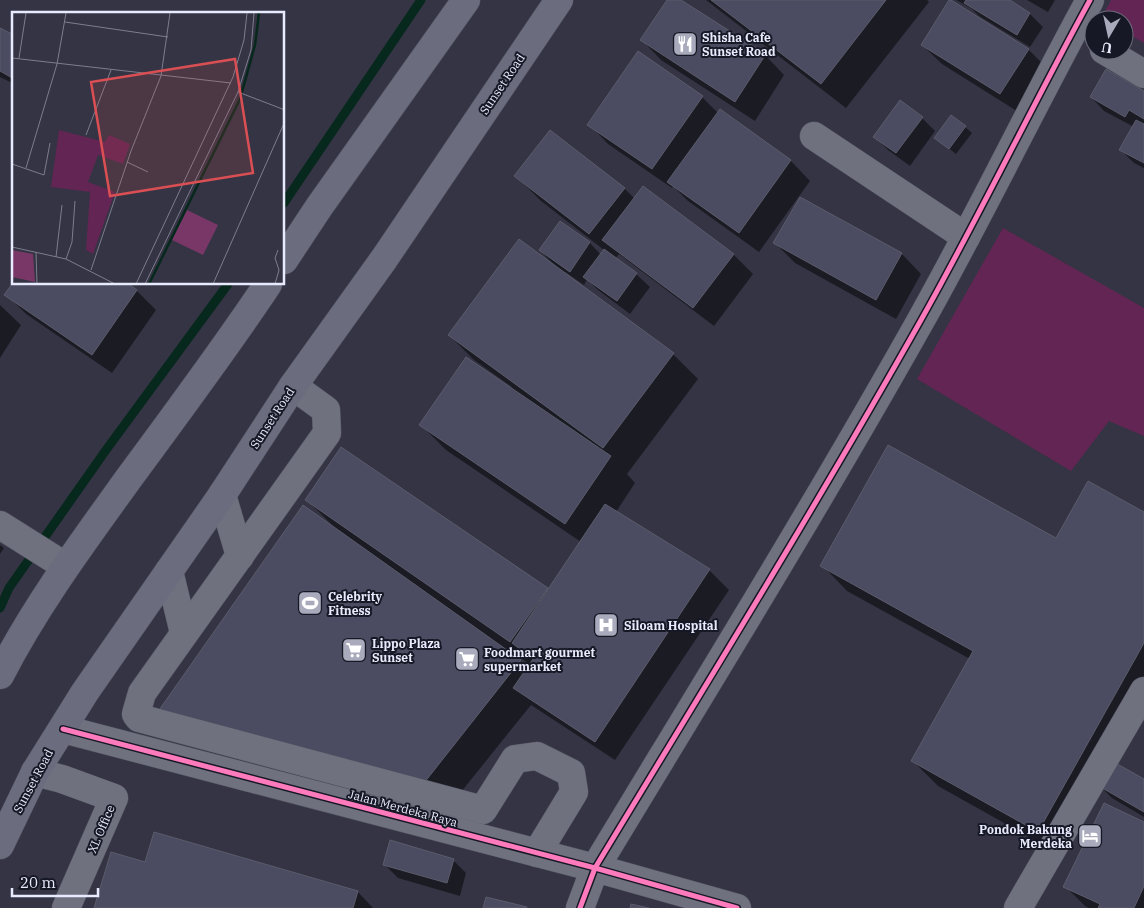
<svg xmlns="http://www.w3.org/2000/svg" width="1144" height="908" font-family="'IBM Plex Serif',serif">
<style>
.green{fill:#632553}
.shadow{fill:#0007;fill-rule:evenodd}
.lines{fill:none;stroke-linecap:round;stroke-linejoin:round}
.stream{stroke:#07281c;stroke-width:9}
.building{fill:#4b4b61;stroke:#5b5c6b}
.minor-casing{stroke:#525361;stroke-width:29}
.highway-casing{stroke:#525361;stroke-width:29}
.minor{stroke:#70717f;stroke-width:28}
.highway{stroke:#6b6c7e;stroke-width:28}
.cycleway-casing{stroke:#171825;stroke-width:8}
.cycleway{stroke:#fd7abc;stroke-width:5}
.labels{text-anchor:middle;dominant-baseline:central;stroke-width:4;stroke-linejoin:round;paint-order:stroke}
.poi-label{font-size:12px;font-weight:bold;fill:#e8eafd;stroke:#171825;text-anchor:start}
.street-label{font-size:12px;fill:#e8eafd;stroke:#171825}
.inset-river{fill:none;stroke:#07281c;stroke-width:2.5}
.inset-road{fill:none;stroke:#7c7d8e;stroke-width:1}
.view{fill:#da4f53;fill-opacity:0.15;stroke:#da4f53;stroke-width:2.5}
.inset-edge{fill:none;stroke:#e8eafd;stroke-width:2.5}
</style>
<rect width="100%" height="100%" fill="#343444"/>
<g class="green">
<polygon points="1111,0 1144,0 1144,43 1124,32 1124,20 1104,20 1101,19"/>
<polygon points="1003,228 1144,308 1144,436 1109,421 1071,471 917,379"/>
</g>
<g class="shadow">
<polygon points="668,0 679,0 765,55 784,75 755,121 661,60 642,40"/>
<polygon points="706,0 927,0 929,2 846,108"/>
<polygon points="956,0 1007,0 1030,14 1043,27 1030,47 979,16 972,9"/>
<polygon points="1027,0 1055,0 1048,12"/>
<polygon points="0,29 14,36 14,84 0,77"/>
<polygon points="922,45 1029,50 1048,69 1020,113 942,64"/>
<polygon points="639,53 702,97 718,113 720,111 791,161 810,181 759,252 688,201 673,186 672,188 608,144 589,124"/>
<polygon points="1144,92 1144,168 1134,163 1121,150 1134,127 1104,111 1091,97"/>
<polygon points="922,118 935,131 910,166 888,150 875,137"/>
<polygon points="965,127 972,133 956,154 936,138"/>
<path d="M550,132L625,189L635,199L733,254L753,274L714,326L619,254L615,259L636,274L650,287L630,314L598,290L587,279L584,285L565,272L564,274L673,354L698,379L627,474L635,483L616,512L709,570L729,590L615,760L531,705L449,807L184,738L335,528L307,500L548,591L581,542L446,450L421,425L512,387L474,360L449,335L554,267L555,266L540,250L560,222L590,243L601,255L604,250L541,201L516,176ZM510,651L531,665L528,669L508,653Z"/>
<polygon points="800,198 902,254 921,274 896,319 795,263 775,243"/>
<polygon points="14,284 127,284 137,291 156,310 112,373 26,314 6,294"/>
<polygon points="0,305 21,325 0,358"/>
<polygon points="1144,514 1144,713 1115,764 1144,781 1144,817 1112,798 1102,788 1063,856 938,786 912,760 970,659 847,591 822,565 1057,540"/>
<polygon points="0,545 4,548 0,554"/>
<polygon points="1144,824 1144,908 1089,908 1085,906 1065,886"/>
<polygon points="453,860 466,873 460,896 398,878 384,864"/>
<polygon points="146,863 358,892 373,908 96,908"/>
</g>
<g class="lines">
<g class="stream">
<polyline points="284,203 421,0"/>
<polyline points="0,608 9,588 106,450 228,284"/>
</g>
</g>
<g class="building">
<polygon points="667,0 681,0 766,54 735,102 640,40"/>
<polygon points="711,0 886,0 821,84"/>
<polygon points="949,0 951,0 1029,49 1000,94 921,45"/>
<polygon points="966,0 1010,0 1030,13 1017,35 964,3"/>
<polygon points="0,28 14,35 14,79 0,71"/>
<polygon points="638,51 703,96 652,169 587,125"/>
<polygon points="1106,69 1144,91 1144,119 1129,110 1125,117 1090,97"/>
<polygon points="900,100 923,117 896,153 873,137"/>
<polygon points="720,109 791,160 739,233 667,182"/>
<polygon points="951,115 966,126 949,149 934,138"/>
<polygon points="1136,120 1144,124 1144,163 1119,150"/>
<polygon points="550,130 625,188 589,234 514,176"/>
<polygon points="643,186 734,254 693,308 602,240"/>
<polygon points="800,197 902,253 876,300 773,243"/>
<polygon points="560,221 590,242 570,272 539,250"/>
<polygon points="519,239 674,353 603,448 448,335"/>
<polygon points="604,249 637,273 617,301 583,277"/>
<polygon points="14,281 14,284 129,284 137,290 92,355 4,295"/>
<polygon points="466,357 611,456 565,524 419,425"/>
<polygon points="888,445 1056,538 1088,481 1144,512 1144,643 1038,832 911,761 973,651 820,566"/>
<polygon points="341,447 548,588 510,642 305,500"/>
<polygon points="605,504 710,569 595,742 513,688 533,659 512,643"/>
<polygon points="303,505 521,660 424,783 157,713"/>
<polygon points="1112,761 1144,779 1144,812 1097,785"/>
<polygon points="1104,803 1144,822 1144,886 1134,908 1098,908 1100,904 1063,887"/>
<polygon points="154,832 358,891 353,908 94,908 111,852 145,862"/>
<polygon points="390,840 454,859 447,883 383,865"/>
<polygon points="486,897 527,907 527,908 483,908"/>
<polygon points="631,904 649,908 630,908"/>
</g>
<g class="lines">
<defs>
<g id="minor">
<polyline points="1104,50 1144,74"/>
<polyline points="814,136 966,237"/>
<polyline points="293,386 326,410 327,433 142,693 136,714 139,718 483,810 515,759 537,756 571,773 574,792 537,853"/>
<polyline points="222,495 240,556"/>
<polyline points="0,525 65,566"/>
<polyline points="169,571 184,633"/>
<polyline points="63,729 595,868 737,908"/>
<polyline points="35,772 62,779 114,798 66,908"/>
<path d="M580,908L595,868C705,686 817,505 921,320C980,215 1032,106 1090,0"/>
<polyline points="1018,908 1144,691"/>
</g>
<g id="highway">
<polyline points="284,260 319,207 466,0"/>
<path d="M0,675C36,605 83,542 129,478C176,414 224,350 268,284"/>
<polyline points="0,845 35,772 85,692 222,495 293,386 384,259 559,0"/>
</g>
</defs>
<use href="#minor" class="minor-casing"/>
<use href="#highway" class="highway-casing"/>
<use href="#minor" class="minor"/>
<use href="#highway" class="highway"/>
<defs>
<g id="cycleway">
<polyline points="63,729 595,868 737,908"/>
<path d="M580,908L595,868C705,686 817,505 921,320C980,215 1032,106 1090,0"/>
</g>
</defs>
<use href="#cycleway" class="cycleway-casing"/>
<use href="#cycleway" class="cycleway"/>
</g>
<defs>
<symbol id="restaurant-square" viewBox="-11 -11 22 22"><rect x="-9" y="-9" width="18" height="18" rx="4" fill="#a9aabc" stroke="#171825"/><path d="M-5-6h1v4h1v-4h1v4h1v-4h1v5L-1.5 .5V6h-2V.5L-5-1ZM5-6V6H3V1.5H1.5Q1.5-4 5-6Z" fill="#fff"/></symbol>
<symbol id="stadium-square" viewBox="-11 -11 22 22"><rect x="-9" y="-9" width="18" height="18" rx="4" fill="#a9aabc" stroke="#171825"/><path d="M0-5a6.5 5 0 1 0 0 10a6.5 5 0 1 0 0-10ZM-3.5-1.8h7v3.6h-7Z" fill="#fff"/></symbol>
<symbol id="hospital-square" viewBox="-11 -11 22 22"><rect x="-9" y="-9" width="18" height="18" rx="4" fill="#a9aabc" stroke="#171825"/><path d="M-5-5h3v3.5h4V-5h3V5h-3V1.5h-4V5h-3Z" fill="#fff"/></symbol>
<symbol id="supermarket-square" viewBox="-11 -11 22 22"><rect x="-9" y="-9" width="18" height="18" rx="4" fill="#a9aabc" stroke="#171825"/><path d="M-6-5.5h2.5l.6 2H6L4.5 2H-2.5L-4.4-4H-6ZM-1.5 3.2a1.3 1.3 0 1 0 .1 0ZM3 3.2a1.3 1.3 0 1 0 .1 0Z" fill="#fff"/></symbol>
<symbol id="hotel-square" viewBox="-11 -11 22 22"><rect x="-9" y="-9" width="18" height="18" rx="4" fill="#a9aabc" stroke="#171825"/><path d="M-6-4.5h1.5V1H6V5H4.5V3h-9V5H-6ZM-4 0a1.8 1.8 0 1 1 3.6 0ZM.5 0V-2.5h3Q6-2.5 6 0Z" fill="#fff"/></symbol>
</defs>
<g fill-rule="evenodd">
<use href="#restaurant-square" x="671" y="30" width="28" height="28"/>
<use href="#stadium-square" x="296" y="589" width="28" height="28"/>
<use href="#hospital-square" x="592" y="611" width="28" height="28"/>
<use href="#supermarket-square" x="340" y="636" width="28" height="28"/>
<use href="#supermarket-square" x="453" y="645" width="28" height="28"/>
<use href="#hotel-square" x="1076" y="822" width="28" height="28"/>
</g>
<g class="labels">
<g class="poi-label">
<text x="702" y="37">Shisha Cafe<tspan x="702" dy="14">Sunset Road</tspan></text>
<text x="328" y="596">Celebrity<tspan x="328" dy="14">Fitness</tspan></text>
<text x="624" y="625">Siloam Hospital</text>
<text x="372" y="643">Lippo Plaza<tspan x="372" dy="14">Sunset</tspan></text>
<text x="484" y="652">Foodmart gourmet<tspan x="484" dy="14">supermarket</tspan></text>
<text x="1072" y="829" text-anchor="end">Pondok Bakung<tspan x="1072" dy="14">Merdeka</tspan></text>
</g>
<g class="street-label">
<text transform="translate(502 84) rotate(-56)">Sunset Road</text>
<text transform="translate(272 418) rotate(-57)">Sunset Road</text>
<text transform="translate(33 781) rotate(-62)">Sunset Road</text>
<text transform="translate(403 808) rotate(15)">Jalan Merdeka Raya</text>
<text transform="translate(101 829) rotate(-67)">XL Office</text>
</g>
</g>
<g transform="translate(12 12)">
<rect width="272" height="272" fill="#343444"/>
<path d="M47,118L93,130L97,123L118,132L111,152L86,143L76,170L103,180L81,242L74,238L78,180L39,175Z" fill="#632553"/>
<path d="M175,198L206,213L191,243L160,228ZM0,238L21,242L23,270L0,265Z" fill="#793767"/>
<path class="inset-river" d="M137,272L228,87L243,33L247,1"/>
<path class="inset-road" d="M53,10L156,25M0,46L219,71M7,46L14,1M226,80L273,98M74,123L99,58M115,150L136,160M0,152L32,163L38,131M14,156L45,52L54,1M0,235L54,247L103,272M24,240L25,272M44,245L50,193M54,247L60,230L63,189M79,258L119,139L149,64L158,1M124,272L221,65L232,28L235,1M133,272L226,80L239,38L242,1M201,272L273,109M263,272L267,258L263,246L266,238"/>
<path class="view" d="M223,47L241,161L98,184L79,70Z"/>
<rect width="272" height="272" class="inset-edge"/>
</g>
<g transform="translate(1109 35) rotate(189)"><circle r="24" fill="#171825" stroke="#6b6c7b"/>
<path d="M0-4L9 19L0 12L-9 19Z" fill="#a9aabc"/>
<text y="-8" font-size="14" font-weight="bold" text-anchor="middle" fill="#e8eafd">U</text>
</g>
<path d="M12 888v8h86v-8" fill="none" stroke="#e8eafd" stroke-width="2.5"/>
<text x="20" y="888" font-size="15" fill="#e8eafd" stroke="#171825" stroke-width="4" paint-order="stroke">20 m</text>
</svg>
